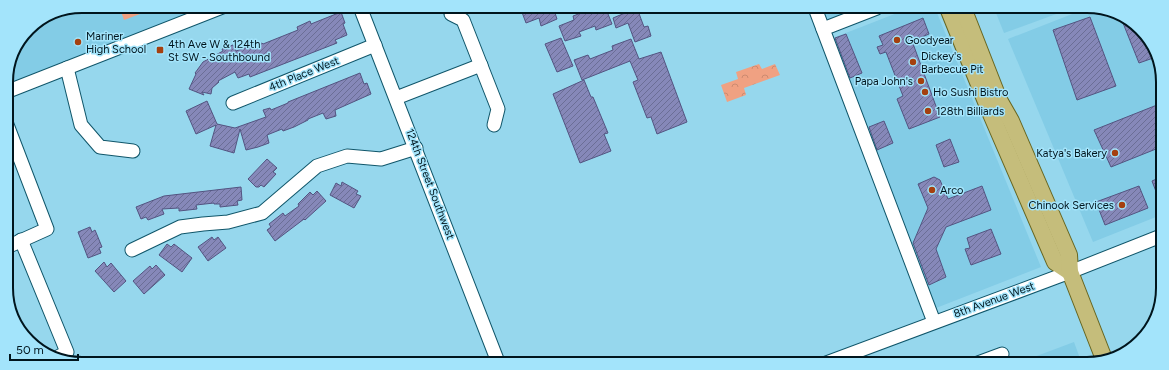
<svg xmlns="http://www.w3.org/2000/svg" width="1169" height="370" font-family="Figtree,sans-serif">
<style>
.built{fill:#83cce6}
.park{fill:url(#park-crowns)}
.garden{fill:#f0a182}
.building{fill:url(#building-hatch);stroke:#535481}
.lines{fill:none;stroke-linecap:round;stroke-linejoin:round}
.minor-casing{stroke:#10566a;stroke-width:15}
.major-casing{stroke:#676621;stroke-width:18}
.minor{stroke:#fff;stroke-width:13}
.major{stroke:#c5bd7b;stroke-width:16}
.poi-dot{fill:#a5400f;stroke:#a3e4fb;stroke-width:1.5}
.labels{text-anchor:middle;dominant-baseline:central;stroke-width:3;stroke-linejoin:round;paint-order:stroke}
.poi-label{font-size:11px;fill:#00151d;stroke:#a3e4fb;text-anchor:start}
.street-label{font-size:11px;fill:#00151d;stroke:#a3e4fb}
.rim{fill:none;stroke:#00151d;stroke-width:2}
</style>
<defs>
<pattern id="park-crowns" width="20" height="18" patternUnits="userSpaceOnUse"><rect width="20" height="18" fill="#f0a182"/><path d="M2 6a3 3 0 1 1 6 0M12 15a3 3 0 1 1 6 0" fill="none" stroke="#cc8a70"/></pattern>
<pattern id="building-hatch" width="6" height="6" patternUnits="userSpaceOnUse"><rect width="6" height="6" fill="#8688b9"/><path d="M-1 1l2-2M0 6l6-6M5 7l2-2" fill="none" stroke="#6b6e96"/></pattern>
</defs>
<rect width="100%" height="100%" fill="#96d7ed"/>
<g class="built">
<polygon points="82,6 225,6 6,92 6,77 28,28 53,12"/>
<polygon points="816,8 861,8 822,23"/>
<polygon points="910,8 935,8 1041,267 936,308 833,38"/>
<polygon points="994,8 1070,9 1004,33"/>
<polygon points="1085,9 1107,9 1144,32 1162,67 1161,215 1093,242 1008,39"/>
<polygon points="1074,342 1082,364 1015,364"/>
</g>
<polygon class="park" points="759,64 762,69 775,64 780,75 744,88 746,95 727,102 721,85 738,79 736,72"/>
<polygon class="garden" points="119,6 155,6 156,8 124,20"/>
<g class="building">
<polygon points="520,7 553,7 557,19 541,26 539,18 526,23"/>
<polygon points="637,8 644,27 648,26 651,36 635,42 628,23 616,28 613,18"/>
<polygon points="606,9 612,24 596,30 595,26 579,32 581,36 565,41 559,26 574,20 573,16 589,10 591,14"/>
<polygon points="341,12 345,23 343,24 347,35 335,40 337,43 250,77 249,74 238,78 235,72 218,81 219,82 212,88 211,94 202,92 204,95 189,89 196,74 195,73 203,62 223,51 222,49 233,45 236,51 258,43 258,45 262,43 263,44 298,30 297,27 310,21 311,24"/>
<polygon points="1090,17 1116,86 1077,100 1053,30"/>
<polygon points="923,18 929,34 912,41 940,117 909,129 897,99 903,96 886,52 880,54 877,47 883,45 879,36"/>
<polygon points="1121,18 1144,32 1156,57 1139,63"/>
<polygon points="846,34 862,73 850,78 835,38"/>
<polygon points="561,38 573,66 557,72 545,44"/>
<polygon points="631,39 639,59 661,52 687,122 657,134 651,117 647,118 633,82 638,80 630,61 582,80 574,60 588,55 590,59 613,50 612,46"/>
<polygon points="360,73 364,84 367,83 371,94 335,110 336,116 326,119 323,113 308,119 308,120 294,127 283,131 282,129 267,135 269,143 258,147 246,150 240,129 234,153 210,146 216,125 196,134 186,111 207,101 217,124 235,128 266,117 263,110 270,108 271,110 288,103 288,102"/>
<polygon points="584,80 591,97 593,97 608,133 604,134 611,151 580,163 553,94"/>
<polygon points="1157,105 1161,118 1161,147 1111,167 1094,130"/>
<polygon points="884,121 893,143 877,150 869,127"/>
<polygon points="950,139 959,162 944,167 936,145"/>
<polygon points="267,159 277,168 273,172 276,174 264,187 261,185 259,187 256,187 248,179"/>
<polygon points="934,177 940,180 948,199 982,186 991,210 946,227 936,249 946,277 929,285 913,243 928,208 918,184"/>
<polygon points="1161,177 1161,202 1160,202 1152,181"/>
<polygon points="342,182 358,191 356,194 361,196 354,208 330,195 336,183 341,186"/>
<polygon points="1139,186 1148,208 1105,225 1096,202"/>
<polygon points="241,187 242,200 237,201 238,205 220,207 220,204 214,204 214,203 196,205 197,209 179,211 179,208 162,209 164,214 148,220 146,217 141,219 136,207 164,196"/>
<polygon points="317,191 326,201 305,220 304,219 275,241 267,230 271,227 269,224 283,213 285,216 299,206 298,204 310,192 313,195"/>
<polygon points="90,227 92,232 95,230 102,247 99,248 101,253 88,258 78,232"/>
<polygon points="991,229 1001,254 971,265 965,249 970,248 967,238"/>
<polygon points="212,237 214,240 218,237 226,248 208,261 198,247"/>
<polygon points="167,244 171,247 174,244 192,258 182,272 159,255"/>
<polygon points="104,262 107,267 111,263 126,281 114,292 95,271"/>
<polygon points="156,265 165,275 144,294 133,281 150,266 152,269"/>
</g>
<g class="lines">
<defs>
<g id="minor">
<polyline points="360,7 498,362"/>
<polyline points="815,8 934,322"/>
<polyline points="451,14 463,20 498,109 494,125"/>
<polyline points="823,29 877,8"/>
<polyline points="67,68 81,125 100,147 133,151"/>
<polyline points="6,92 225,6"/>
<polyline points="396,98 481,65"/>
<polyline points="233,103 375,45"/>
<polyline points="6,122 47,229 7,247"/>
<polyline points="21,240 67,352 56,358"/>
<polyline points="132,250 180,227 203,224 228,222 262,213 317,166 347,156 381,159 416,148"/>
<polyline points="826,363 1070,272 1161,236"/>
<polyline points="975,364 1002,354"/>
</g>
<g id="major">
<polyline points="948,8 991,114 1055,262 1070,272"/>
<polyline points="963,8 999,100 1011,121 1069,255 1070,272 1104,359"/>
</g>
</defs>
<use href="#minor" class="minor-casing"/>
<use href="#major" class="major-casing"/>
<use href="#minor" class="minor"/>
<use href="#major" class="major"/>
</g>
<g class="poi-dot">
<circle cx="897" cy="40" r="4"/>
<circle cx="78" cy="42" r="4"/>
<rect x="156" y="46" width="8" height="8" rx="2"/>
<circle cx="913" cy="62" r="4"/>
<circle cx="921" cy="81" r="4"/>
<circle cx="925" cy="92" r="4"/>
<circle cx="928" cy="111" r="4"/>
<circle cx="1115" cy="153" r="4"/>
<circle cx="932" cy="190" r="4"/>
<circle cx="1122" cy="205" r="4"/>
</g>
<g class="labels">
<g class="poi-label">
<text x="86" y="36">Mariner<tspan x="86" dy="13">High School</tspan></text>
<text x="905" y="40">Goodyear</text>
<text x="168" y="44">4th Ave W &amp; 124th<tspan x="168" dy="13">St SW - Southbound</tspan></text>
<text x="921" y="56">Dickey's<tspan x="921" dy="13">Barbecue Pit</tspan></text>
<text x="913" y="81" text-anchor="end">Papa John's</text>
<text x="933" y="92">Ho Sushi Bistro</text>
<text x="936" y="111">128th Billiards</text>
<text x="1107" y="153" text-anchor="end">Katya's Bakery</text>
<text x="940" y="190">Arco</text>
<text x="1114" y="205" text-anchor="end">Chinook Services</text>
</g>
<g class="street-label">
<text transform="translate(304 74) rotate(-22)">4th Place West</text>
<text transform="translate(430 184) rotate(69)">124th Street Southwest</text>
<text transform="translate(994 300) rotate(-20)">8th Avenue West</text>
</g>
</g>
<path d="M0 0H1169V370H0ZM82 13H1087A69 69 0 0 1 1156 82V288A69 69 0 0 1 1087 357H82A69 69 0 0 1 13 288V82A69 69 0 0 1 82 13Z" fill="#a3e4fb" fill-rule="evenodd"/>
<path class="rim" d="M82 13H1087A69 69 0 0 1 1156 82V288A69 69 0 0 1 1087 357H82A69 69 0 0 1 13 288V82A69 69 0 0 1 82 13Z"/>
<path d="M10 354v6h68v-6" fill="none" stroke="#00151d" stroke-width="2"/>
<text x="16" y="354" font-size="12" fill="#00151d" stroke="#a3e4fb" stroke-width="3" paint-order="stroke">50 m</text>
</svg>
